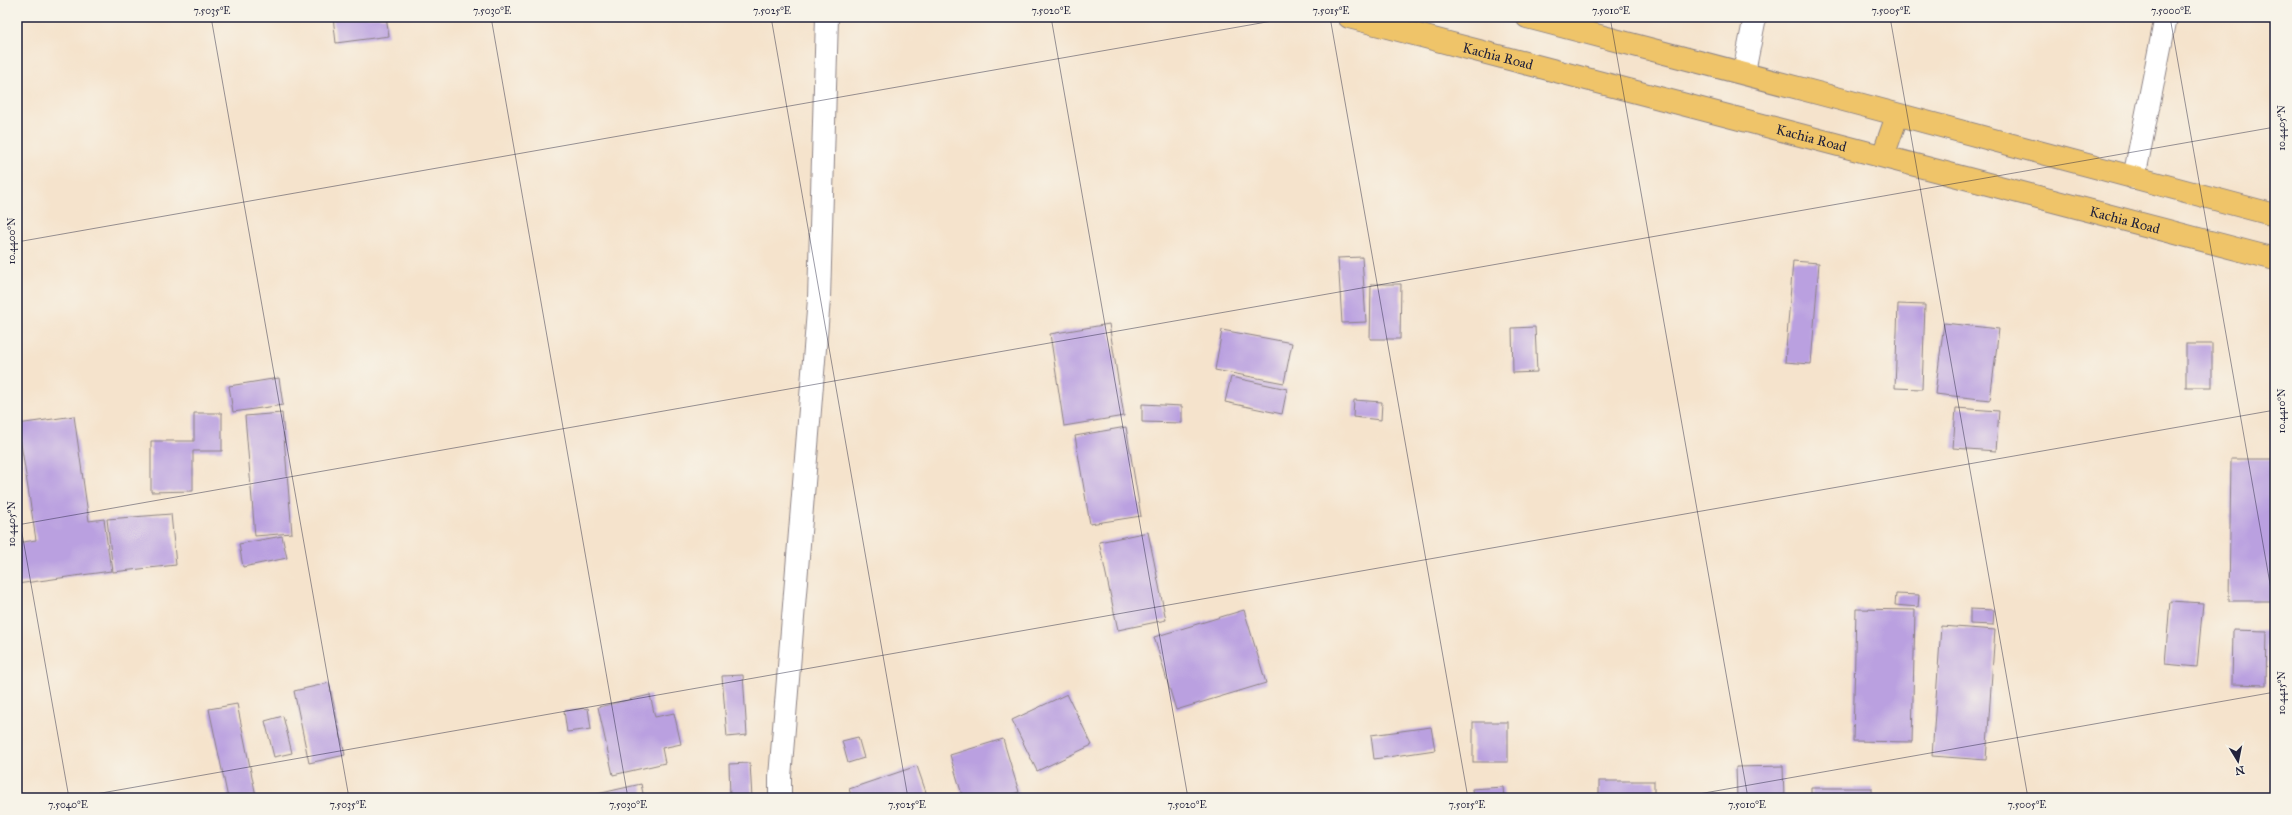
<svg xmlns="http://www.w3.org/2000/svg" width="2292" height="815" font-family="'IM FELL Great Primer',serif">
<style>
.building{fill:#baa0e0}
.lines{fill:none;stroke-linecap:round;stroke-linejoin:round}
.minor-casing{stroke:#8c8284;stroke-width:24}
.highway-casing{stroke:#8c8284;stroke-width:24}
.minor{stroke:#fff;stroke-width:22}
.highway{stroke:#efc469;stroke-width:22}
.ticks{fill:none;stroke:#22223b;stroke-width:1;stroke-opacity:0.45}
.labels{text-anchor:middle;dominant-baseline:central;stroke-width:3.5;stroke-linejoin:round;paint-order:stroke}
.street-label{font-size:14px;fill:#22223b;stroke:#f7f3e8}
.neatline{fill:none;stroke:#22223b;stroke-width:1.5}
.ticks-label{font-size:10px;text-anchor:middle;fill:#22223b}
</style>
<rect width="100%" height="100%" fill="#f7f3e8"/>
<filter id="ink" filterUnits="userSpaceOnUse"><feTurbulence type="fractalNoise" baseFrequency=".025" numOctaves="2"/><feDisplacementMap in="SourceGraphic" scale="8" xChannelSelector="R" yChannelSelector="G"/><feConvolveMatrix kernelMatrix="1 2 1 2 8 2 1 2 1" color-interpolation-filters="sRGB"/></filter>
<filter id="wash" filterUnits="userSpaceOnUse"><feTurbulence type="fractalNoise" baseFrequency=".012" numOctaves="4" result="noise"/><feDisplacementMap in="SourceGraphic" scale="16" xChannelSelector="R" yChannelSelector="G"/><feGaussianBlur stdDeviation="0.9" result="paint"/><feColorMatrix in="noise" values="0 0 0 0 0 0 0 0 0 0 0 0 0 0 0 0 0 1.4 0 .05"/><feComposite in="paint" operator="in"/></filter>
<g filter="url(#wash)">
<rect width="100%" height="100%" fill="#f5e3cc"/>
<g id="blocks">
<g class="building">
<polygon points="333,17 386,17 389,36 336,43"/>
<polygon points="1362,257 1366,322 1342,323 1338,258"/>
<polygon points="1793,261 1819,263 1811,364 1785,362"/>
<polygon points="1371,284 1401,284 1400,339 1370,339"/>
<polygon points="1898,304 1925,305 1922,389 1895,388"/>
<polygon points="1944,323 1999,329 1990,400 1935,394"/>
<polygon points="1109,324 1124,416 1064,426 1050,334"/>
<polygon points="1535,327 1537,372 1513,373 1512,328"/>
<polygon points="1222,330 1292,343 1284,383 1215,370"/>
<rect x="2186" y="344" width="26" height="43"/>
<polygon points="1231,377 1287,389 1282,414 1225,402"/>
<polygon points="279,378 283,405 233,412 229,386"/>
<polygon points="1354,400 1382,402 1381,420 1353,417"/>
<polygon points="1142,404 1182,406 1182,423 1142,422"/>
<polygon points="1956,408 1999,411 1996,451 1953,448"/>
<polygon points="194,413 222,413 222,451 193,451 193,491 151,492 151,441 194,441"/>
<polygon points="282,413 292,533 255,536 245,416"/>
<polygon points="74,416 89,521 104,519 111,571 17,584 17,543 36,540 18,424"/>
<polygon points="1126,427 1141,516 1090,524 1075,436"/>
<polygon points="2231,459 2275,459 2275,601 2229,601"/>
<polygon points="171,514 176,565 113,572 107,519"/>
<polygon points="1148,532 1166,620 1118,630 1099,542"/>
<polygon points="282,536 287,558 243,567 239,544"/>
<polygon points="1896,594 1919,595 1918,607 1895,605"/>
<polygon points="2170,601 2203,603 2197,667 2165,664"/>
<polygon points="1856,609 1915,610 1912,742 1853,741"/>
<polygon points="1970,609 1994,610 1993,625 1970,624"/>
<polygon points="1244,610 1266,683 1176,710 1154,637"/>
<polygon points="1941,626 1995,630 1986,760 1932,756"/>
<polygon points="2233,630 2267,631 2266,685 2232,684"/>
<polygon points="743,675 747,735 727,737 722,676"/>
<polygon points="329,683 345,755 309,763 294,691"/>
<polygon points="1067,694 1092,745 1037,771 1012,720"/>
<polygon points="650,695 655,717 674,713 681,744 662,748 665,763 613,775 598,707"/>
<polygon points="237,704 256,796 228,798 209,709"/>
<polygon points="588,708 591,729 567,732 564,711"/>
<polygon points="283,716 292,753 274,757 265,721"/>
<rect x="1473" y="722" width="35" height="40"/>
<polygon points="1431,727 1435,750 1374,759 1371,735"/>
<polygon points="858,737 864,758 848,763 842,741"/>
<polygon points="1003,739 1019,792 1001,798 963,798 950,755"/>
<polygon points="750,763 752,798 730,798 729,764"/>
<polygon points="917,766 928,798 852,798 849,789"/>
<polygon points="1783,766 1784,798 1737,798 1736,767"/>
<rect x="1599" y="781" width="55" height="17"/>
<polygon points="641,784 644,798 593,798 593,795"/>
<polygon points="1503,787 1504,798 1473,798 1472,789"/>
<rect x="1811" y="788" width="61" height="10"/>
</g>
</g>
</g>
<g filter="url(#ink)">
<use href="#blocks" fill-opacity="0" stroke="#8c8284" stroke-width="1"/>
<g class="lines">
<defs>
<g id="minor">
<polyline points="1744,72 1755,17"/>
<polyline points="2134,178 2166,17"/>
<polyline points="780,798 780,777 819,299 827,17"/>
</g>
<g id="highway">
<path id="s1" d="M1349,17L2275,259"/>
<path d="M1527,17C1777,81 2025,149 2275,215"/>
<polyline points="1883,156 1897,116"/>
</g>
</defs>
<use href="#minor" class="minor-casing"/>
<use href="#highway" class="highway-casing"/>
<use href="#minor" class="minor"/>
<use href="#highway" class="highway"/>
</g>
</g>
<path class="ticks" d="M211,17L349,798M491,17L628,798M771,17L908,798M1051,17L1188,798M1330,17L1468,798M1610,17L1748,798M1890,17L2028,798M2170,17L2275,612M17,242L1295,17M17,505L69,798M17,525L2275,127M73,798L2275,410M1676,798L2275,692"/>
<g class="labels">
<g class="street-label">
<text stroke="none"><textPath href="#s1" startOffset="154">Kachia Road</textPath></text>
<text stroke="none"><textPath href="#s1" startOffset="478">Kachia Road</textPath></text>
<text stroke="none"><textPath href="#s1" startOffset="802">Kachia Road</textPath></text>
</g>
</g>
<rect width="2292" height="815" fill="none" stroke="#f7f3e8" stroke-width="44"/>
<g transform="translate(2238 761) rotate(170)" stroke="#f7f3e8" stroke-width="3" paint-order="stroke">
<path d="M0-3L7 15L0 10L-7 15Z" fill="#22223b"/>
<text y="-6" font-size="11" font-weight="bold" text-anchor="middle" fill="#22223b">N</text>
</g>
<rect x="22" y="22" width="2248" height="771" class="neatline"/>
<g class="ticks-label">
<text x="212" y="14">7.5035°E</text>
<text x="492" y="14">7.5030°E</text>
<text x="772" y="14">7.5025°E</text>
<text x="1051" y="14">7.5020°E</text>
<text x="1331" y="14">7.5015°E</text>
<text x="1611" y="14">7.5010°E</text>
<text x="1891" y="14">7.5005°E</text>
<text x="2171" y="14">7.5000°E</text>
<text transform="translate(2281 128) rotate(-90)" y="4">10.4405°N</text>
<text transform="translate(11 241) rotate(-90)" y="4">10.4400°N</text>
<text transform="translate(2281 411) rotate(-90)" y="4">10.4410°N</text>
<text transform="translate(11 524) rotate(-90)" y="4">10.4405°N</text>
<text transform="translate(2281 693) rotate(-90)" y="4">10.4415°N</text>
<text x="68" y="808">7.5040°E</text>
<text x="348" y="808">7.5035°E</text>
<text x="628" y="808">7.5030°E</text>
<text x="907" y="808">7.5025°E</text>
<text x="1187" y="808">7.5020°E</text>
<text x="1467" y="808">7.5015°E</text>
<text x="1747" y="808">7.5010°E</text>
<text x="2027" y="808">7.5005°E</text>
</g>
</svg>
